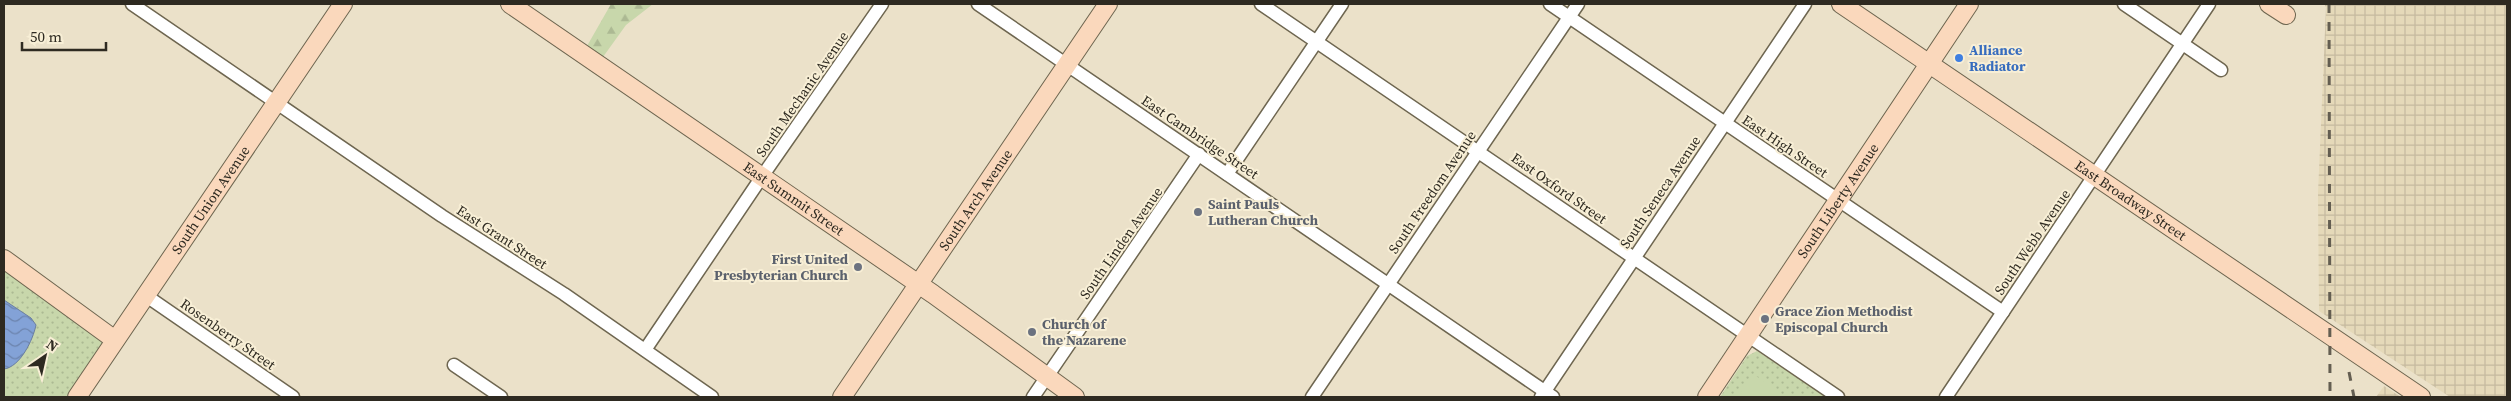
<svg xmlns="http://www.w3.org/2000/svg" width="2511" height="401" font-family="'Source Serif 4',serif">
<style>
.industrial{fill:url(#industrial-grid)}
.grass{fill:url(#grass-dots)}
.forest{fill:url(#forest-firs)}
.garden{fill:#c8d7ab}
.water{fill:url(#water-waves);stroke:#6a7ea0}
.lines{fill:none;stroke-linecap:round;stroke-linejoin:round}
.street-casing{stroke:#6e6650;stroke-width:15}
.secondary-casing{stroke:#6e6650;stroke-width:20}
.street{stroke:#fff;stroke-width:12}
.secondary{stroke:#fad8bc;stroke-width:18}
.rail{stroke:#645e51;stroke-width:3;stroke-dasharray:9 9;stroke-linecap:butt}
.shop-dot{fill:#3f7fe0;stroke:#f8efd6;stroke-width:2}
.worship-dot{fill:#6b7280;stroke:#f8efd6;stroke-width:2}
.labels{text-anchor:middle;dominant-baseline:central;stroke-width:4;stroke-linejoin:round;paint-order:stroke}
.shop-label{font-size:14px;font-weight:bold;fill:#366cbe;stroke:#f8efd6;text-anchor:start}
.street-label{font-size:14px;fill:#2e2a21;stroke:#f8efd6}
.worship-label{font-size:14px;font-weight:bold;fill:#5b616d;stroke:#f8efd6;text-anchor:start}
</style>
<defs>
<pattern id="industrial-grid" width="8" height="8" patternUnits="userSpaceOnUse" patternTransform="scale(1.25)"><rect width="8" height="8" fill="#e5d9b9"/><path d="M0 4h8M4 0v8" fill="none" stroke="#c5ba9f"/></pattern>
<pattern id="grass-dots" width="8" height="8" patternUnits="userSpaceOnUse" patternTransform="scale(1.25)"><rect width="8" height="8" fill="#c8d7ab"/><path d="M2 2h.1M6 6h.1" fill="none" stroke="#acb993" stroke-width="1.8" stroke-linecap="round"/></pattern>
<pattern id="forest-firs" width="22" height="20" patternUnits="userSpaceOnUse" patternTransform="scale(1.25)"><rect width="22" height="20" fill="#c8d7ab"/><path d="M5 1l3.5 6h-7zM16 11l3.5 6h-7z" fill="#acb993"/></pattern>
<pattern id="water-waves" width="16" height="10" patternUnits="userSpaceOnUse" patternTransform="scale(1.25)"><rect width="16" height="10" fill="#83a2d7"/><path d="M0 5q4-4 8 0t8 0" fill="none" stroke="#6c84ae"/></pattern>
</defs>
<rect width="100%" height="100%" fill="#ebe1c9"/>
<g class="industrial">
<polygon points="2324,4 2507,4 2507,397 2450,397 2319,311 2318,193 2326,7"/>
<polygon points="2384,386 2401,397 2376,397"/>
</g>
<g class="grass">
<polygon points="4,270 106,340 66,397 4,397"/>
<polygon points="1757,351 1826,397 1720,397 1747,356"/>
</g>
<polygon class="forest" points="611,4 653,4 626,25 603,57 587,46"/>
<polygon class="garden" points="1753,374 1780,392 1776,397 1737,397"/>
<path class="water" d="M4,300L31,318L36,325C33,340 20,367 4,369Z"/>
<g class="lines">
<defs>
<g id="street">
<polyline points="132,4 442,216 564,294 712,397"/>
<polyline points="978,4 1553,397"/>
<polyline points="1261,4 1838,397"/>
<polyline points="1550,4 2003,312"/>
<polyline points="2124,4 2221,70"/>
<polyline points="1227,174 1342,4"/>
<polyline points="145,295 293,397"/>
<polyline points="645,350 761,178 882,4"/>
<polyline points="454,365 501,397"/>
<polyline points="1033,397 1199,154"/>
<polyline points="1312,397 1578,4"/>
<polyline points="1541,397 1805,4"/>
<polyline points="1946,397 2209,4"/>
</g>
<g id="secondary">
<path id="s1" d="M510,4L933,294L1075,397"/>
<path id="s2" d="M1841,4L2421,397"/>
<polyline points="2269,4 2286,15"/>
<polyline points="4,259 115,340"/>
<path id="s3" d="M77,397L343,4"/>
<path id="s4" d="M842,397L1108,4"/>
<path id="s5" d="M1707,397L1969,4"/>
</g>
</defs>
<use href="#street" class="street-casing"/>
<use href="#secondary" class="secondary-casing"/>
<use href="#street" class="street"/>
<use href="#secondary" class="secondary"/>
<g class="rail">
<polyline points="2329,4 2330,397"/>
<polyline points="2349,372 2354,397"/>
</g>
</g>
<circle class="shop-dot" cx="1959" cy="58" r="5"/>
<g class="worship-dot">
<circle cx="1198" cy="212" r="5"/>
<circle cx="858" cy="267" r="5"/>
<circle cx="1765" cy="319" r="5"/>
<circle cx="1032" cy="332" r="5"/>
</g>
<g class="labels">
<g class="shop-label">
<text x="1969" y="50">Alliance<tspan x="1969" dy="16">Radiator</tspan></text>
</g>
<g class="street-label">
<text transform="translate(802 94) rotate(-55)">South Mechanic Avenue</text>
<text transform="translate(1200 137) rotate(34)">East Cambridge Street</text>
<text transform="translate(1785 146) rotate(34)">East High Street</text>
<text transform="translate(1559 188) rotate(35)">East Oxford Street</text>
<text transform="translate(1432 192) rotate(-56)">South Freedom Avenue</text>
<text transform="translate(1660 192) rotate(-56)">South Seneca Avenue</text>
<text stroke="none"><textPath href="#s1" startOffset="344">East Summit Street</textPath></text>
<text stroke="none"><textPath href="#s3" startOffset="238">South Union Avenue</textPath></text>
<text stroke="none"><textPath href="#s4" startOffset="238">South Arch Avenue</textPath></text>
<text stroke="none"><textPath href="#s5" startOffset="236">South Liberty Avenue</textPath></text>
<text stroke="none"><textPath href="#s2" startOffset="350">East Broadway Street</textPath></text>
<text transform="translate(502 237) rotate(33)">East Grant Street</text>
<text transform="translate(2032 242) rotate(-56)">South Webb Avenue</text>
<text transform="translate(1121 243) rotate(-55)">South Linden Avenue</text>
<text transform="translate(228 334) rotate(35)">Rosenberry Street</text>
</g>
<g class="worship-label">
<text x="1208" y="204">Saint Pauls<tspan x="1208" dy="16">Lutheran Church</tspan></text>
<text x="848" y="259" text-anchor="end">First United<tspan x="848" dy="16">Presbyterian Church</tspan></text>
<text x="1775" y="311">Grace Zion Methodist<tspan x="1775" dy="16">Episcopal Church</tspan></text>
<text x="1042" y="324">Church of<tspan x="1042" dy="16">the Nazarene</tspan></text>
</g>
</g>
<rect width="2511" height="401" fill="none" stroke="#2e2a21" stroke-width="10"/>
<g transform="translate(45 356) rotate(34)" stroke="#f8efd6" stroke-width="4" paint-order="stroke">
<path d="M0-4L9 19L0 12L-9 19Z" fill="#2e2a21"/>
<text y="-8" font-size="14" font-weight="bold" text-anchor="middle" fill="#2e2a21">N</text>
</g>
<path d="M22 42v8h84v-8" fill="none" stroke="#2e2a21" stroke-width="2.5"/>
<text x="30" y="42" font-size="15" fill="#2e2a21" stroke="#f8efd6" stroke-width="4" paint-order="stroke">50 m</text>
</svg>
